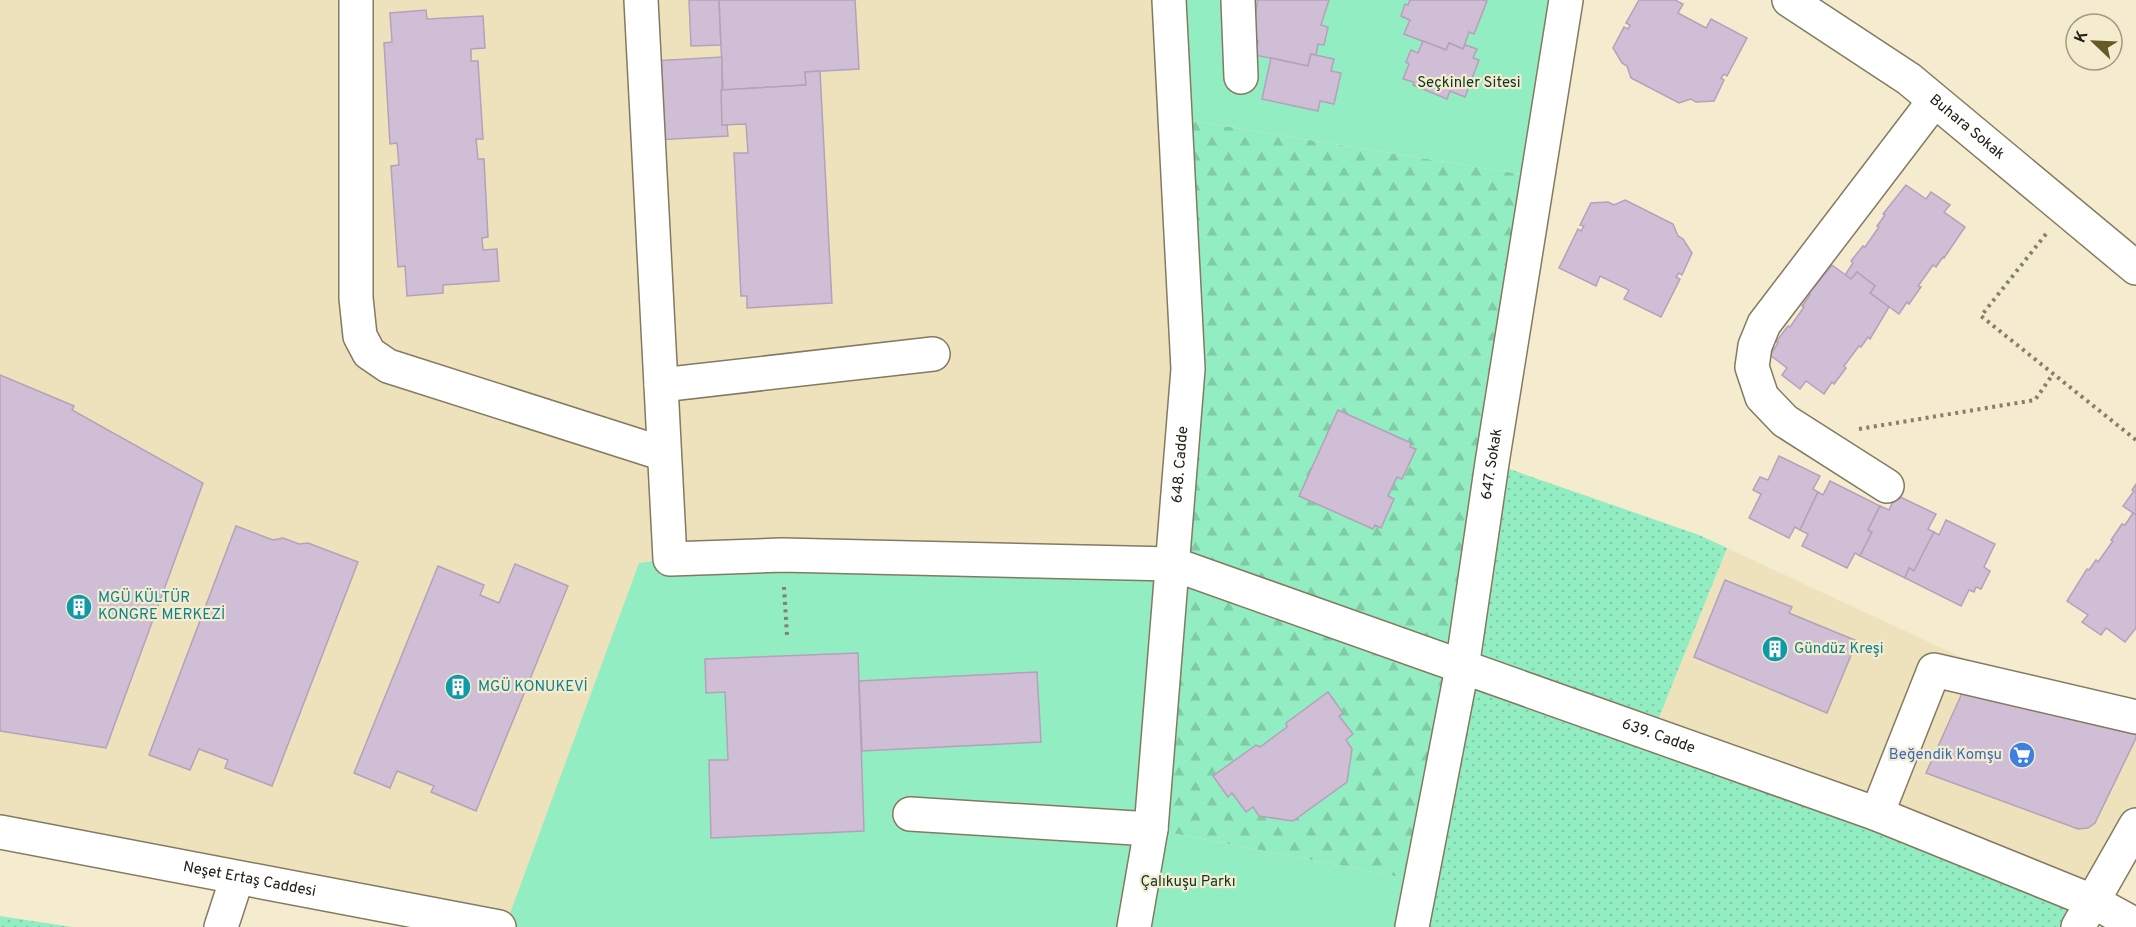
<svg xmlns="http://www.w3.org/2000/svg" width="2136" height="927" font-family="Overpass,sans-serif">
<style>
.built{fill:#eee2bd}
.grass{fill:url(#grass-dots)}
.forest{fill:url(#forest-firs)}
.green{fill:#92edc2}
.building{fill:#d0bdd6;stroke:#b4a1ba;stroke-width:1.5}
.lines{fill:none;stroke-linecap:round;stroke-linejoin:round}
.minor-casing{stroke:#837a60;stroke-width:36}
.path{stroke:#857f6c;stroke-width:4;stroke-dasharray:3 4.5;stroke-linecap:butt}
.minor{stroke:#fff;stroke-width:33}
.labels{text-anchor:middle;dominant-baseline:central;stroke-width:4.5;stroke-linejoin:round;paint-order:stroke}
.park-label{font-size:15px;fill:#0b3826;stroke:#f5ebce}
.street-label{font-size:15px;fill:#232015;stroke:#f5ebce}
.culture-label{font-size:15px;fill:#0d838f;stroke:#f5ebce;text-anchor:start}
.shop-label{font-size:15px;fill:#366cbe;stroke:#f5ebce;text-anchor:end}
</style>
<defs>
<pattern id="grass-dots" width="8" height="8" patternUnits="userSpaceOnUse" patternTransform="scale(1.5)"><rect width="8" height="8" fill="#92edc2"/><path d="M2 2h.1M6 6h.1" fill="none" stroke="#7ecba6" stroke-width="1.8" stroke-linecap="round"/></pattern>
<pattern id="forest-firs" width="22" height="20" patternUnits="userSpaceOnUse" patternTransform="scale(1.5)"><rect width="22" height="20" fill="#92edc2"/><path d="M5 1l3.5 6h-7zM16 11l3.5 6h-7z" fill="#7ecba6"/></pattern>
</defs>
<rect width="100%" height="100%" fill="#f5ebce"/>
<g class="built">
<polygon points="0,0 1169,0 1188,369 1173,564 505,927 0,832"/>
<polygon points="1727,548 1978,665 2136,700 2136,825 2092,901 1652,735"/>
</g>
<g class="grass">
<polygon points="1492,463 1699,535 1727,548 1652,735 2092,901 2078,927 1412,927"/>
<polygon points="0,916 72,927 0,927"/>
</g>
<polygon class="forest" points="1175,118 1538,177 1420,881 1151,829 1173,564"/>
<g class="green">
<polygon points="1169,0 1566,0 1538,177 1175,118"/>
<polygon points="670,559 1173,564 1151,829 1420,881 1412,927 505,927 639,563"/>
</g>
<g class="building">
<polygon points="689,0 719,0 721,45 691,46"/>
<polygon points="719,0 855,0 859,69 805,72 806,85 723,90"/>
<polygon points="1256,0 1329,0 1321,25 1328,27 1324,45 1318,44 1316,55 1311,54 1308,66 1255,55 1258,41 1250,39 1258,0"/>
<polygon points="1410,0 1482,0 1487,1 1474,34 1469,32 1463,49 1449,43 1446,50 1404,34 1410,20 1401,16 1405,4 1408,5"/>
<polygon points="1639,0 1675,0 1683,4 1678,13 1706,28 1711,19 1747,38 1727,76 1724,74 1721,78 1724,80 1714,101 1696,102 1691,99 1679,103 1631,78 1627,66 1622,63 1613,48 1624,27 1628,29 1630,25 1626,23"/>
<polygon points="426,10 427,19 483,16 485,48 471,49 471,61 478,61 483,139 476,139 478,159 484,159 488,237 482,238 483,250 497,249 499,281 443,285 443,293 407,296 405,266 398,267 391,166 399,165 397,143 390,144 384,43 392,42 390,13"/>
<polygon points="1423,41 1446,50 1449,43 1463,49 1465,45 1477,49 1473,58 1479,60 1465,97 1450,91 1447,99 1413,85 1414,82 1403,79 1409,64 1406,62 1411,50 1418,53"/>
<polygon points="1311,54 1334,59 1331,71 1341,73 1334,104 1320,101 1318,111 1262,99 1271,58 1308,66"/>
<polygon points="722,57 722,125 727,125 728,136 655,140 652,61"/>
<polygon points="820,71 832,303 747,308 747,296 741,296 734,153 748,153 746,124 722,125 721,90 806,85 805,72"/>
<polygon points="1906,185 1926,199 1931,192 1950,205 1944,212 1965,227 1944,258 1943,257 1936,267 1933,265 1918,286 1921,287 1909,304 1907,302 1899,314 1870,293 1875,286 1857,272 1851,279 1845,275 1853,263 1851,261 1863,246 1865,247 1879,227 1877,226 1885,215 1883,214"/>
<polygon points="1625,200 1673,224 1678,236 1683,239 1692,253 1682,275 1679,273 1676,277 1680,279 1661,317 1624,299 1629,290 1600,276 1596,286 1559,268 1578,229 1581,231 1584,226 1580,225 1591,203 1608,202 1614,205"/>
<polygon points="1832,265 1851,279 1857,272 1875,286 1870,293 1889,307 1870,339 1868,337 1861,347 1859,346 1844,366 1846,368 1834,384 1832,382 1824,394 1806,381 1800,389 1782,375 1787,368 1770,355 1778,343 1776,342 1788,326 1790,327 1804,307 1802,306 1810,295 1808,294"/>
<polygon points="0,375 74,406 72,410 203,483 106,748 0,731"/>
<polygon points="1338,410 1411,443 1410,447 1416,449 1402,479 1397,477 1388,496 1394,499 1381,528 1375,525 1373,529 1299,496"/>
<polygon points="1779,456 1820,476 1813,489 1818,492 1800,530 1795,527 1789,538 1749,518 1761,494 1753,490 1760,477 1768,480"/>
<polygon points="1830,481 1880,506 1868,530 1872,532 1860,556 1855,553 1847,568 1802,546 1808,534 1800,530 1818,492 1823,495"/>
<polygon points="2136,484 2136,515 2123,506 2134,491 2132,490"/>
<polygon points="1896,495 1936,514 1928,529 1934,532 1914,571 1909,568 1905,578 1860,556 1872,532 1868,530 1880,506 1889,510"/>
<polygon points="2133,513 2136,515 2136,628 2125,642 2106,628 2101,635 2082,622 2088,615 2067,601 2087,569 2089,570 2096,560 2098,562 2113,541 2111,540 2122,524 2125,525"/>
<polygon points="1946,520 1995,544 1984,567 1990,571 1981,589 1976,587 1974,592 1969,590 1961,606 1905,578 1909,568 1914,571 1934,532 1939,535"/>
<polygon points="236,526 273,540 283,538 299,544 308,543 358,562 272,786 225,768 228,760 199,749 190,770 149,755"/>
<polygon points="515,564 568,586 476,811 431,792 434,786 397,771 390,788 354,773 438,566 484,585 480,595 499,603"/>
<polygon points="1725,580 1792,607 1789,613 1857,641 1827,713 1694,657"/>
<polygon points="858,653 864,831 711,838 709,760 728,760 725,692 706,693 705,659"/>
<polygon points="1037,672 1041,742 862,751 859,681"/>
<polygon points="1963,691 2136,730 2136,738 2095,823 2088,828 2078,829 1926,773"/>
<polygon points="1328,692 1343,713 1339,716 1353,734 1346,740 1352,749 1347,782 1293,821 1259,816 1253,807 1246,812 1232,793 1228,797 1213,776 1256,745 1260,747 1287,727 1286,723"/>
</g>
<g class="lines">
<defs>
<g id="minor">
<polyline points="356,0 356,298 360,336 369,353 388,366 664,454"/>
<path id="s1" d="M641,0L670,559L782,555L1173,564L1877,814L2092,901L2136,925"/>
<polyline points="1238,0 1241,77"/>
<path id="s2" d="M1789,0L1909,79L2136,268"/>
<polyline points="661,385 933,354"/>
<polyline points="1887,486 1785,421 1762,397 1752,367 1755,346 1764,324 1934,101"/>
<polyline points="910,814 1151,829"/>
<polyline points="1877,814 1934,670 2136,717"/>
<path id="s3" d="M0,832L499,927"/>
<polyline points="221,927 237,878"/>
<path id="s4" d="M1134,927L1151,829L1188,369L1169,0"/>
<path id="s5" d="M1412,927L1462,668L1492,463L1566,0"/>
<polyline points="2078,927 2136,825"/>
</g>
</defs>
<use href="#minor" class="minor-casing"/>
<g class="path">
<polyline points="2046,234 1981,316 2136,440"/>
<polyline points="1859,429 2035,400 2053,374"/>
<polyline points="784,587 787,635"/>
</g>
<use href="#minor" class="minor"/>
</g>
<defs>
<symbol id="building-disc" viewBox="-11 -11 22 22"><circle r="9.5" fill="#0f9aa8" stroke="#f5ebce"/><path d="M-4-6H4V6H1V3H-1V6H-4ZM-2.5-4.3h1.7v1.8h-1.7ZM.8-4.3h1.7v1.8H.8ZM-2.5-1h1.7V.8h-1.7ZM.8-1h1.7V.8H.8Z" fill="#fff"/></symbol>
<symbol id="supermarket-disc" viewBox="-11 -11 22 22"><circle r="9.5" fill="#3f7fe0" stroke="#f5ebce"/><path d="M-6-5.5h2.5l.6 2H6L4.5 2H-2.5L-4.4-4H-6ZM-1.5 3.2a1.3 1.3 0 1 0 .1 0ZM3 3.2a1.3 1.3 0 1 0 .1 0Z" fill="#fff"/></symbol>
</defs>
<g fill-rule="evenodd">
<use href="#building-disc" x="64" y="592" width="30" height="30"/>
<use href="#building-disc" x="1760" y="634" width="30" height="30"/>
<use href="#building-disc" x="443" y="672" width="30" height="30"/>
<use href="#supermarket-disc" x="2007" y="740" width="30" height="30"/>
</g>
<g class="labels">
<g class="park-label">
<text x="1469" y="83">Seçkinler Sitesi</text>
<text x="1188" y="882">Çalıkuşu Parkı</text>
</g>
<g class="street-label">
<text stroke="none"><textPath href="#s2" startOffset="219">Buhara Sokak</textPath></text>
<text stroke="none"><textPath href="#s4" startOffset="465">648. Cadde</textPath></text>
<text stroke="none"><textPath href="#s5" startOffset="470">647. Sokak</textPath></text>
<text stroke="none"><textPath href="#s1" startOffset="1578">639. Cadde</textPath></text>
<text stroke="none"><textPath href="#s3" startOffset="254">Neşet Ertaş Caddesi</textPath></text>
</g>
<g class="culture-label">
<text x="98" y="598">MGÜ KÜLTÜR<tspan x="98" dy="17">KONGRE MERKEZİ</tspan></text>
<text x="1794" y="649">Gündüz Kreşi</text>
<text x="478" y="687">MGÜ KONUKEVİ</text>
</g>
<g class="shop-label">
<text x="2002" y="755">Beğendik Komşu</text>
</g>
</g>
<g transform="translate(2094 42) rotate(293)"><circle r="28" fill="#f5ebce" stroke="#a19a84" stroke-width="1.5"/>
<path d="M0-4.5L10 22L0 15L-10 22Z" fill="#655b28"/>
<text y="-9" font-size="16" font-weight="bold" text-anchor="middle" fill="#232015">K</text>
</g>
</svg>
